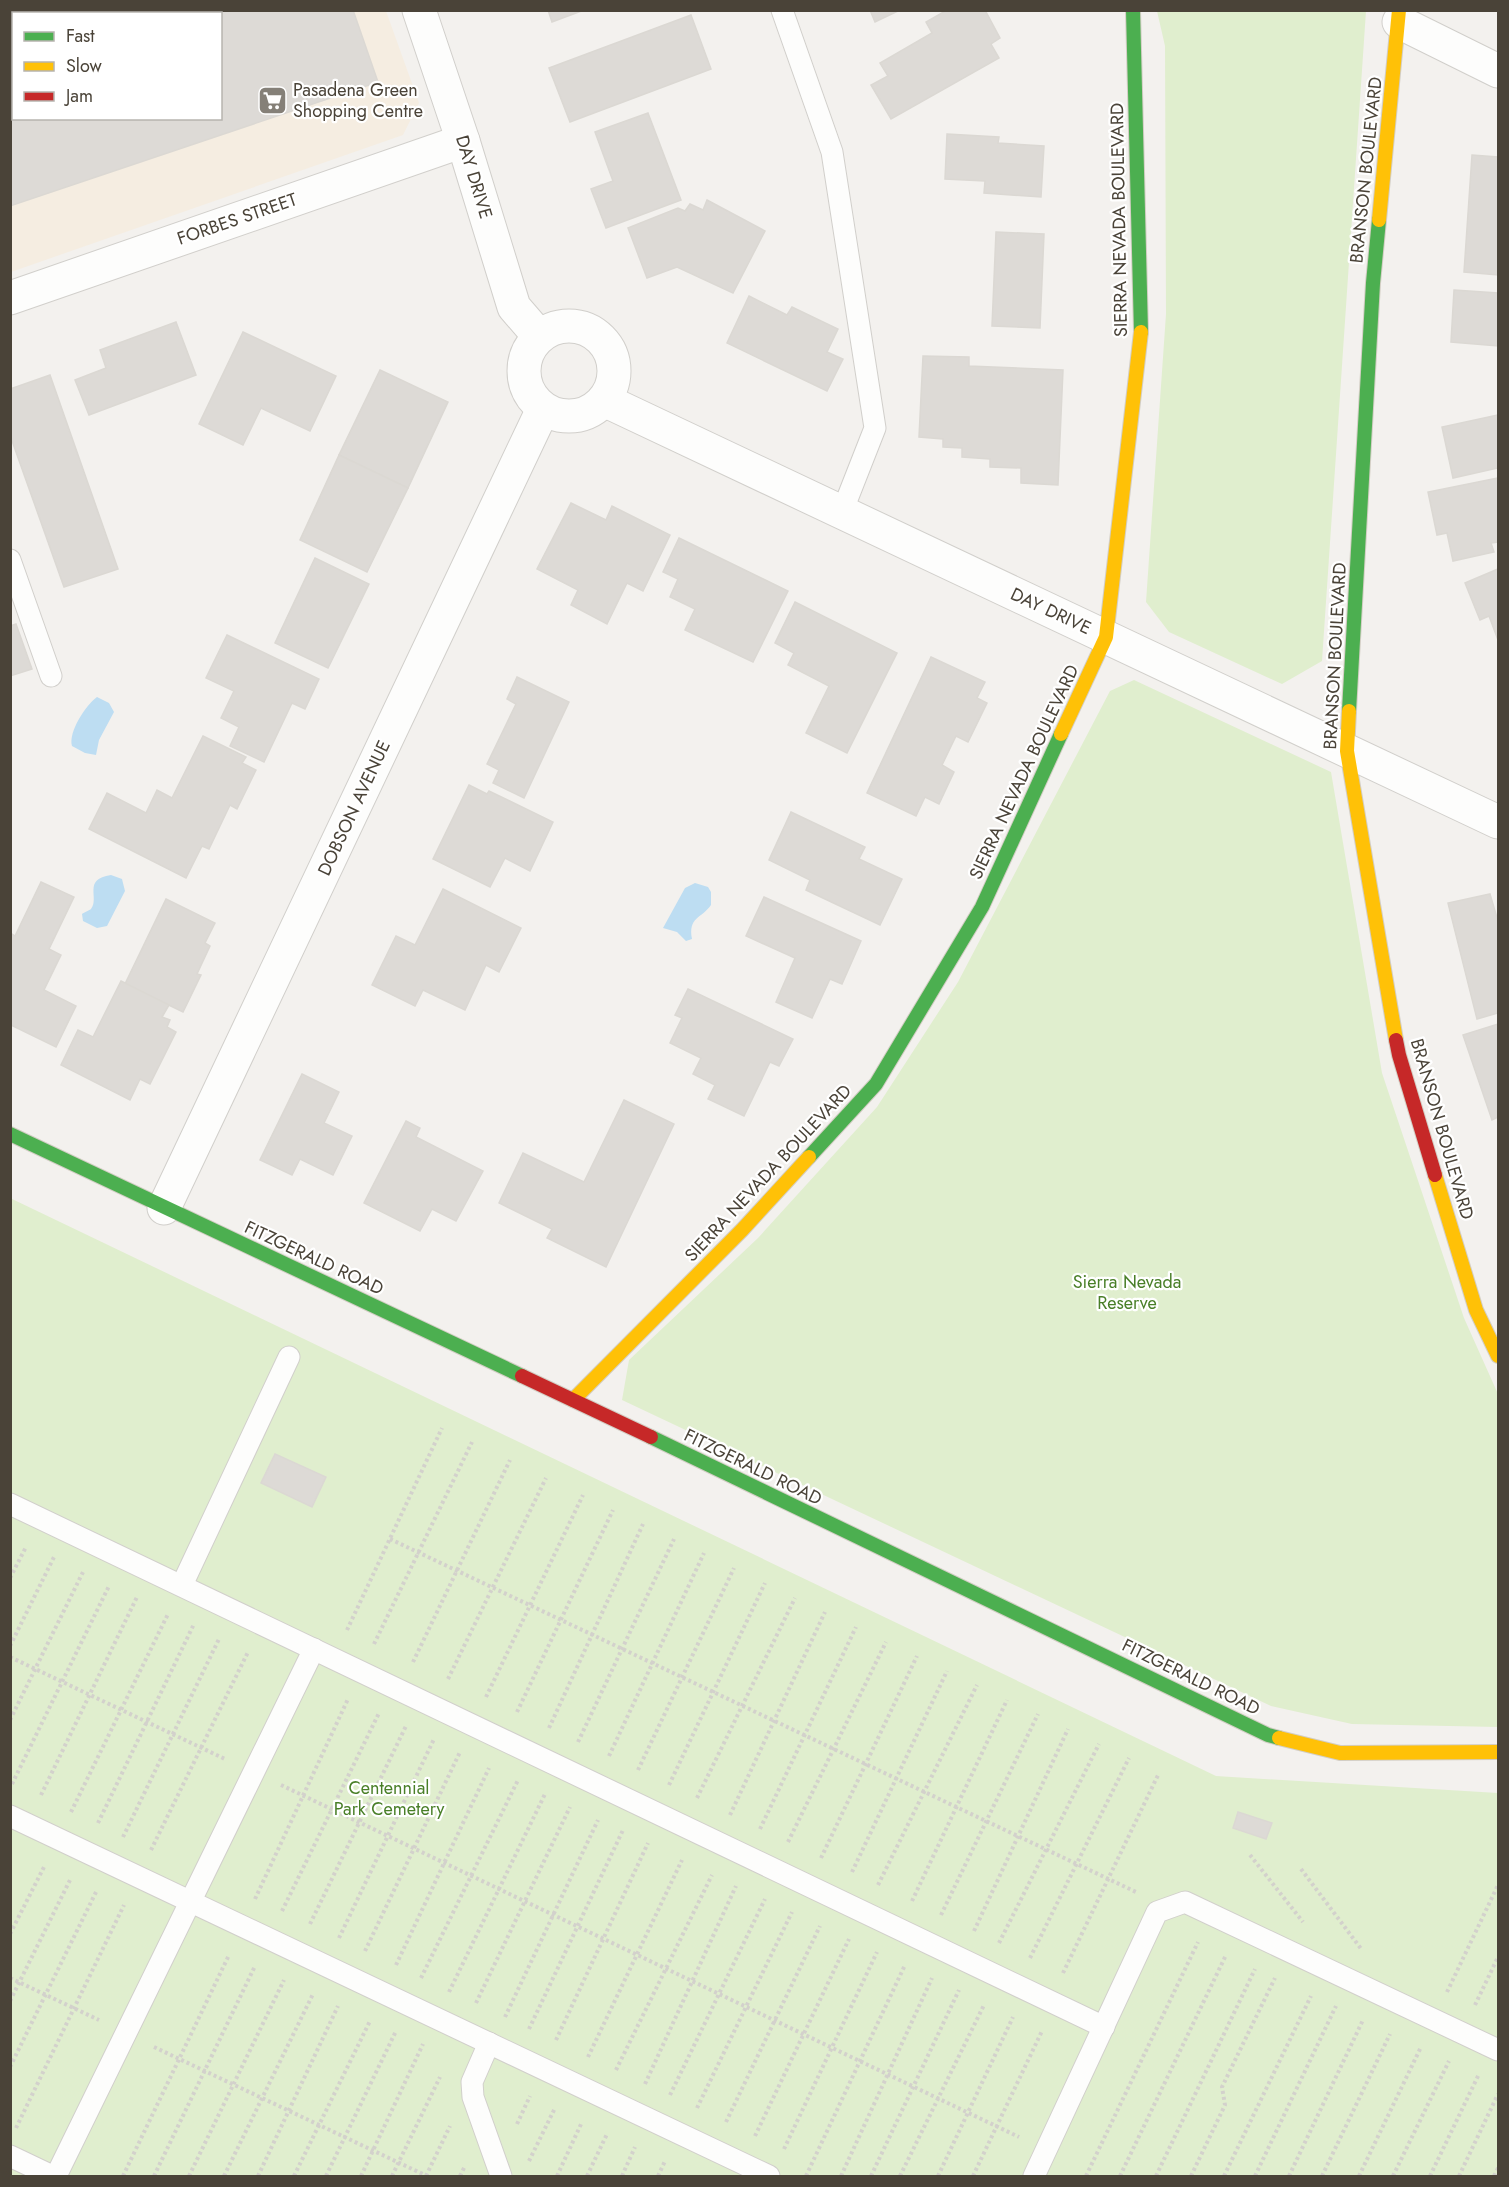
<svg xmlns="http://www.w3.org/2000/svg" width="1509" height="2187" font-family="Jost,sans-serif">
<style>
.commercial{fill:#f5ede1;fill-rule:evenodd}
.green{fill:#e0eece}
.water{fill:#bdddf2}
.building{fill:#dddad6;stroke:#dbd8d3;stroke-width:1.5;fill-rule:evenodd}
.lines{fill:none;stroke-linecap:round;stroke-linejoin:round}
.lane-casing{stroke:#d1cfcb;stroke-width:23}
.street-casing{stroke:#d1cfcb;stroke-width:35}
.fast-casing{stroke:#d3cec4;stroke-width:16}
.slow-casing{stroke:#d3cec4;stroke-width:16}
.jam-casing{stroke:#d3cec4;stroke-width:16}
.path{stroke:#d3d1cc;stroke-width:4;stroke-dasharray:3 3;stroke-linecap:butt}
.lane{stroke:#fdfdfc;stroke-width:21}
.street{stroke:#fdfdfc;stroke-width:33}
.fast{stroke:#4caf50;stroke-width:14}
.slow{stroke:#ffc107;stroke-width:14}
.jam{stroke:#c62828;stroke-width:14}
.labels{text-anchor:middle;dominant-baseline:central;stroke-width:4.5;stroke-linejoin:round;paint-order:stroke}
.poi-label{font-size:18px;fill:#4a4338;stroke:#fff;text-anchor:start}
.street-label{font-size:18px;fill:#4a4338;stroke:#fff}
.park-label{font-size:18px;fill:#497f28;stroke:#fff}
</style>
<rect width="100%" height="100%" fill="#f3f1ee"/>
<path class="commercial" d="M10,11H386L419,103L403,135L11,272ZM14,14H220V118H14Z"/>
<g class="green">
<polygon points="1157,11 1366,11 1322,661 1282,684 1169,632 1146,602 1166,314 1165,46"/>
<polygon points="1134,680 1331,772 1382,1073 1464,1318 1498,1394 1498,1727 1352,1724 1271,1706 622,1400 629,1360 758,1238 877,1107 958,982 1110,691"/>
<polygon points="10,1198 1216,1776 1498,1793 1498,2176 11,2176"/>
</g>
<g class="water">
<path d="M97,697L109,703L114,712L99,740L96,755L85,753L72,746C68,732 86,705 97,697Z"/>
<path d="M111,875L122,879L125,891L107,926L97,928L83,921L82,914C83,913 90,910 91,909C100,898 82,879 111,875Z"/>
<path d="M695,883L708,887L711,892V905C701,919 688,917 692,939L686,941L677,932L663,928L685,888Z"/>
</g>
<g class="building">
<path d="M10,10H353L378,82L10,206ZM14,14H220V118H14Z"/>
<polygon points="548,10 584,10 552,22"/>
<polygon points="870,10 900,10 875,22"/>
<polygon points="947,10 985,10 1000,38 991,44 999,58 891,119 871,85 888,76 880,63 932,33 926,22"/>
<polygon points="691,15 711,69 570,122 549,68"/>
<polygon points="648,113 681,200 606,228 591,189 613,181 595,132"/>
<polygon points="947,134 999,137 998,143 1044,146 1041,197 984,193 985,181 945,179"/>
<polygon points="1472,155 1498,157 1498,275 1464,272"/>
<polygon points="707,200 765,231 733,293 677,267 647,278 628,228 678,208 685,211 690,204 703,210"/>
<polygon points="996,232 1044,234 1040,328 992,326"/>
<polygon points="1454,290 1498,293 1498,346 1451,342"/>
<polygon points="749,296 787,315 792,307 838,329 827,352 843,359 827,391 727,343"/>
<polygon points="176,322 196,375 89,415 75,380 106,368 100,350"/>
<polygon points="243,332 336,376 310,431 261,408 243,445 199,424"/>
<polygon points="923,356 969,357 969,366 1063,370 1058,485 1021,483 1021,468 990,467 990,459 962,457 962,448 943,447 943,439 919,437"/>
<polygon points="380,370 448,402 408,488 339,455"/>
<polygon points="50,375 118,569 64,587 10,435 10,389"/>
<polygon points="1498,415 1498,468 1453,478 1442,427"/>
<polygon points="339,455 408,488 367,572 300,540"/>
<polygon points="1498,478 1498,542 1491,543 1494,552 1453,561 1447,533 1437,535 1428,492"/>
<polygon points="571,503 606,520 612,506 670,535 643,591 627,583 607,624 571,605 578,590 537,569"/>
<polygon points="679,538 788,591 753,662 685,630 695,609 670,597 678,579 663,572"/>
<polygon points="315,558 369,584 328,668 275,643"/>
<polygon points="1498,569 1498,640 1489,616 1480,620 1465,583"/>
<polygon points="795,602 897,653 847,753 806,733 829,686 788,665 794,653 775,643"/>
<polygon points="16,624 32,669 10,676 10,626"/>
<polygon points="227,635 319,679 305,709 292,703 264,762 230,746 239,727 221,718 234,691 206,678"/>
<polygon points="931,657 985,682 977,698 987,703 968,742 956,736 942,765 954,772 939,804 925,797 916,816 867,793"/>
<polygon points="517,677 569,702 524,798 493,783 499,770 487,764 516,704 507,699"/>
<polygon points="203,736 246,757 242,763 256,770 237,809 230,805 209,849 202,846 186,878 89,829 107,793 146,813 157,790 172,798"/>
<polygon points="469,785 487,794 489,791 553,822 530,871 505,858 490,887 433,859"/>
<polygon points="791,812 865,847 859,859 902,879 880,925 806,890 810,880 769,860"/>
<polygon points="41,882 74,897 49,949 61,955 44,990 76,1006 56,1047 11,1025 10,1027 10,937 12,934 15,936"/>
<polygon points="443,889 521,928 499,972 486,965 465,1010 423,990 415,1006 372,985 396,936 415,945"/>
<polygon points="1490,894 1498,921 1498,1013 1477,1019 1448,903"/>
<polygon points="764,897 861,941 842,984 830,979 812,1018 776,1002 795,958 746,936"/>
<polygon points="166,899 215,923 205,943 210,946 197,974 201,975 183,1012 125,984"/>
<polygon points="121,981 169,1005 162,1017 170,1020 167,1027 176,1032 150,1084 140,1079 130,1100 61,1065 78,1030 93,1037"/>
<polygon points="688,989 793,1039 779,1066 770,1062 744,1116 708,1099 715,1085 693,1074 701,1058 670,1043 682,1018 675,1015"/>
<polygon points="1498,1024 1498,1117 1492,1120 1463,1035"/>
<polygon points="302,1074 339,1092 324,1123 352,1136 333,1175 300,1159 292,1175 260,1160"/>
<polygon points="624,1100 674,1124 606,1267 547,1238 552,1229 499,1203 523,1153 584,1182"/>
<polygon points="406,1121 420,1128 416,1137 483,1171 456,1221 432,1209 420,1231 364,1203"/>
<polygon points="275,1454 326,1477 312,1507 261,1483"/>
<polygon points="1238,1812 1272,1823 1266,1839 1233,1828"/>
</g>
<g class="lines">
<defs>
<g id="lane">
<polyline points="782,10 832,152 875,428 842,512"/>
<polyline points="10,560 51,676"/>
<polyline points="10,1504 1104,2027"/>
<polyline points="182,1585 289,1357"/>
<polyline points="10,1816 769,2176"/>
<polyline points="489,2043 472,2082 473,2097 501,2176"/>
<polyline points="10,2156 52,2176"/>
<polyline points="56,2176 314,1649"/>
<polyline points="1034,2176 1157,1912 1185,1902 1498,2050"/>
</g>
<g id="street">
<polyline points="419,10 463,141 514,307 539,336"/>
<polyline points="1399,22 1498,71"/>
<polyline points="10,298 463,141"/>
<circle cx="569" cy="371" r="45"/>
<polyline points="604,400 1498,822"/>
<polyline points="164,1208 543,409"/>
</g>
<g id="fast">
<polyline points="1133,10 1141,332"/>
<polyline points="1349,711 1373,283 1379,220"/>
<polyline points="10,1134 522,1376"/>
<polyline points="809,1157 876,1084 982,907 1061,734"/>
<polyline points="651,1437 1268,1735 1279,1738"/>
</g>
<g id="slow">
<polyline points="1379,220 1399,10"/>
<polyline points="1349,711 1347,751 1396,1040"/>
<polyline points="1061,734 1106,637 1141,332"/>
<polyline points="1435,1175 1476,1310 1498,1356"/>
<polyline points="573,1400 742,1230 809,1157"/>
<polyline points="1279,1738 1340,1753 1498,1752"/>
</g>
<g id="jam">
<polyline points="1396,1040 1399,1055 1435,1175"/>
<polyline points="522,1376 651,1437"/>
</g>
</defs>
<use href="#lane" class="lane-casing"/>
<use href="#street" class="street-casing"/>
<use href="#fast" class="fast-casing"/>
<use href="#slow" class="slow-casing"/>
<use href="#jam" class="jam-casing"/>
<g class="path">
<polyline points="390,1539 1136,1892"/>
<polyline points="10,1578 26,1547"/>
<polyline points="347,1630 442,1428"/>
<polyline points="374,1644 472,1442"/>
<polyline points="10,1646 54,1557"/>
<polyline points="10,1657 225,1759"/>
<polyline points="413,1662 510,1460"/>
<polyline points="448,1679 546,1478"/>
<polyline points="486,1697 583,1495"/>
<polyline points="517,1712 613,1510"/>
<polyline points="10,1720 83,1572"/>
<polyline points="549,1728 643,1524"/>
<polyline points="578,1742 674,1539"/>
<polyline points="609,1756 704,1553"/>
<polyline points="638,1770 734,1568"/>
<polyline points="12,1784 109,1586"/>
<polyline points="281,1785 1019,2137"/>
<polyline points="669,1785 765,1583"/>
<polyline points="41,1795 137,1597"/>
<polyline points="697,1798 795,1598"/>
<polyline points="71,1812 168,1614"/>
<polyline points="730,1815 825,1612"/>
<polyline points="98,1823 194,1624"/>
<polyline points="760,1829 856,1627"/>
<polyline points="123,1837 219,1639"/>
<polyline points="788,1842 886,1642"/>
<polyline points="151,1850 248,1652"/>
<polyline points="1250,1855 1303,1922"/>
<polyline points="821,1858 917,1656"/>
<polyline points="1301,1869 1362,1950"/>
<polyline points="852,1872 947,1671"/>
<polyline points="878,1885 977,1685"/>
<polyline points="255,1899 348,1699"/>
<polyline points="912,1901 1007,1700"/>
<polyline points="282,1911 379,1713"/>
<polyline points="941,1915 1038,1714"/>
<polyline points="310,1924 406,1726"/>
<polyline points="974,1931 1068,1729"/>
<polyline points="10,1934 45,1865"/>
<polyline points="339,1938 434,1739"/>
<polyline points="999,1943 1099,1744"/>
<polyline points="365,1951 460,1752"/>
<polyline points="1030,1958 1129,1758"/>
<polyline points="396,1965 489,1768"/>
<polyline points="1063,1973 1159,1773"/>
<polyline points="10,1978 99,2020"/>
<polyline points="421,1978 518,1780"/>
<polyline points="449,1992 545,1794"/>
<polyline points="1447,1992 1498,1885"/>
<polyline points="10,2001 71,1878"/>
<polyline points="476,2003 570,1807"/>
<polyline points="1475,2005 1498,1957"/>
<polyline points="505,2017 598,1820"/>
<polyline points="529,2029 623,1830"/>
<polyline points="556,2040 648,1843"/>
<polyline points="154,2047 427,2176"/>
<polyline points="588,2057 682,1860"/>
<polyline points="10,2067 97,1890"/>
<polyline points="616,2070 712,1875"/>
<polyline points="645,2084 736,1886"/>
<polyline points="670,2095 765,1899"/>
<polyline points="697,2108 792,1912"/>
<polyline points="726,2122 820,1926"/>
<polyline points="517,2124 530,2096"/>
<polyline points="16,2128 124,1905"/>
<polyline points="755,2136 849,1939"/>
<polyline points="784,2149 877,1952"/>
<polyline points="529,2161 555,2108"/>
<polyline points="123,2176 229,1955"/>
<polyline points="154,2176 255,1966"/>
<polyline points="189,2176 284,1980"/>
<polyline points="224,2176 313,1994"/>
<polyline points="258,2176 338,2006"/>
<polyline points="294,2176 370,2021"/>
<polyline points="326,2176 396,2031"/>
<polyline points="361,2176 423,2044"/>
<polyline points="392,2176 440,2077"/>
<polyline points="426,2176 450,2126"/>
<polyline points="460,2176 465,2166"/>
<polyline points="557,2176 582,2122"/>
<polyline points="587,2176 607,2134"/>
<polyline points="622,2176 635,2147"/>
<polyline points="658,2176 665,2161"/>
<polyline points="806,2176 905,1965"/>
<polyline points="841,2176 932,1978"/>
<polyline points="871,2176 959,1990"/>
<polyline points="900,2176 984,2005"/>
<polyline points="938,2176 1013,2017"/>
<polyline points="973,2176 1042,2031"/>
<polyline points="1086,2176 1198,1942"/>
<polyline points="1120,2176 1226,1955"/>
<polyline points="1156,2176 1255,1969"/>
<polyline points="1191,2176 1225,2105 1222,2087 1275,1978"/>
<polyline points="1224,2176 1311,1996"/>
<polyline points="1255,2176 1336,2006"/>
<polyline points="1289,2176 1363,2020"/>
<polyline points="1322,2176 1390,2034"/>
<polyline points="1359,2176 1421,2047"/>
<polyline points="1393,2176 1449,2061"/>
<polyline points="1430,2176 1479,2074"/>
<polyline points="1459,2176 1498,2094"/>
<polyline points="1494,2176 1498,2168"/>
</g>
<use href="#lane" class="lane"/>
<use href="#street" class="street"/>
<use href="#fast" class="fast"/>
<use href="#slow" class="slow"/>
<use href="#jam" class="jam"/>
</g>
<defs>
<symbol id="supermarket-square" viewBox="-11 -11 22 22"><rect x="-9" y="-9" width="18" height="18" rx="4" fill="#858078" stroke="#fff"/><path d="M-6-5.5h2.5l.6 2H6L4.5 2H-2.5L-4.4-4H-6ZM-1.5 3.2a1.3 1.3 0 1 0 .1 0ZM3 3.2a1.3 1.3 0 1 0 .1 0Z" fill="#fff"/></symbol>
</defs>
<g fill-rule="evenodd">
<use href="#supermarket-square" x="256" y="84" width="33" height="33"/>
</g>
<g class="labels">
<g class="poi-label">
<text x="293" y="90">Pasadena Green<tspan x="293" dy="21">Shopping Centre</tspan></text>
</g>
<g class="street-label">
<text transform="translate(1366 170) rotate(-84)">BRANSON BOULEVARD</text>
<text transform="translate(474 177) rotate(73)">DAY DRIVE</text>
<text transform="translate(237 219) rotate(-19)">FORBES STREET</text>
<text transform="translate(1119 220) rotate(-91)">SIERRA NEVADA BOULEVARD</text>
<text transform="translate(1051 611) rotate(25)">DAY DRIVE</text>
<text transform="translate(1335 656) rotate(-87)">BRANSON BOULEVARD</text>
<text transform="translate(1024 772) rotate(-65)">SIERRA NEVADA BOULEVARD</text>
<text transform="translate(354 808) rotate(-65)">DOBSON AVENUE</text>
<text transform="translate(1442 1129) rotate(74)">BRANSON BOULEVARD</text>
<text transform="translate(768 1173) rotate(-47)">SIERRA NEVADA BOULEVARD</text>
<text transform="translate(314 1258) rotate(25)">FITZGERALD ROAD</text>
<text transform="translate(753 1467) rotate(26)">FITZGERALD ROAD</text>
<text transform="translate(1191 1677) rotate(26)">FITZGERALD ROAD</text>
</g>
<g class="park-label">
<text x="1127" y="1282">Sierra Nevada<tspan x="1127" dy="21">Reserve</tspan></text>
<text x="389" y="1788">Centennial<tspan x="389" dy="21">Park Cemetery</tspan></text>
</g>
</g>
<rect width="1509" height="2187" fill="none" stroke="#4a4338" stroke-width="24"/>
<rect x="12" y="12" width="210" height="108" fill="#ffffff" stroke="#b7b4af" stroke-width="1.5"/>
<rect x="24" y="32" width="30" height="9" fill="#4caf50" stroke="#b7b4af" stroke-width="1.5"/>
<text x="66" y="42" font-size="18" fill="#4a4338">Fast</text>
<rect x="24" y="62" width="30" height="9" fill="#ffc107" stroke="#b7b4af" stroke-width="1.5"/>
<text x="66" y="72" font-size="18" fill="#4a4338">Slow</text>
<rect x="24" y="92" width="30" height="9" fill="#c62828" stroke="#b7b4af" stroke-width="1.5"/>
<text x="66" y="102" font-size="18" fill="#4a4338">Jam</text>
</svg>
